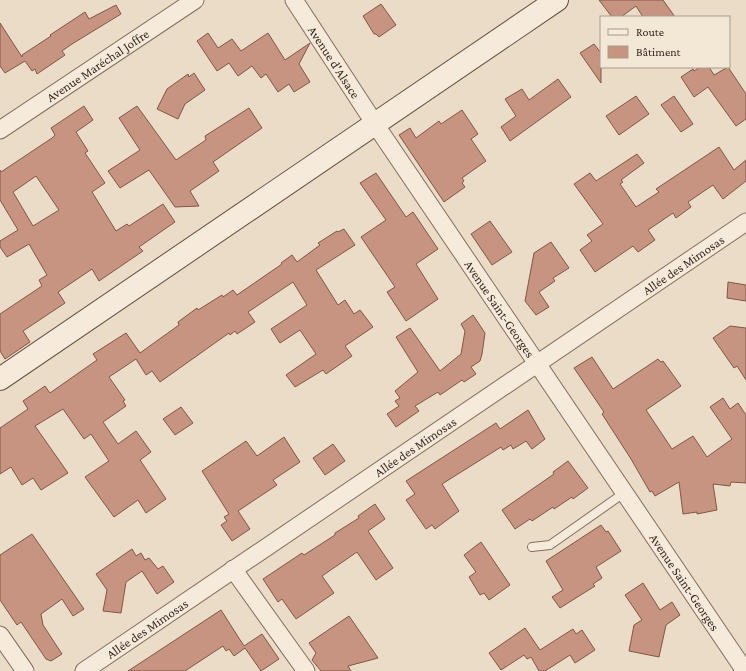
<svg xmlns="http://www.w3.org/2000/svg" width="746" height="671" font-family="'Crimson Pro',serif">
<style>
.building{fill:#c69480;stroke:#835645;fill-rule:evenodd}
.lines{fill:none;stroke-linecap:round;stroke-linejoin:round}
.lane-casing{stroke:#866e5e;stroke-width:10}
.street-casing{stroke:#866e5e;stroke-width:19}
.secondary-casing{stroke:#674f41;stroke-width:24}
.lane{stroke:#f6eada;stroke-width:8}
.street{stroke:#f6eada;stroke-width:17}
.secondary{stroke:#f6eada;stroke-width:22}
.labels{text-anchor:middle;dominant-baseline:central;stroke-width:3;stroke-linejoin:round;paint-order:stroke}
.street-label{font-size:13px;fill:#372820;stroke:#f3e7d6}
</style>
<rect width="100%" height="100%" fill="#ebdcc7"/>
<g class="building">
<polygon points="599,0 663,0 675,17 643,17 636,6 621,17 612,17"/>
<polygon points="381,4 396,25 379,37 376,34 374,34 363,16"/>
<polygon points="116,5 121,14 72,44 62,51 65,55 37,74 35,69 32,71 25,61 5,73 0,66 0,23 22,57 22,55 51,36 50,35 85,12 89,19"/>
<polygon points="208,33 218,48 232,39 241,51 268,33 285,60 310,43 299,64 310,82 294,92 289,84 278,92 266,74 261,78 252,66 238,76 229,63 217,71 197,41"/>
<polygon points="594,44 601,53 601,83 580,53"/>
<polygon points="700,67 709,67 714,75 728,67 746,94 746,119 736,126 708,87 694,97 681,77 693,69 694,71"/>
<polygon points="194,73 205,90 185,104 178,119 157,109 167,89 188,74 189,77"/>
<polygon points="558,79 571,97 510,141 501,127 516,116 505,99 522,89 529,100"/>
<polygon points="636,96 649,114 619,135 606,116"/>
<polygon points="674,96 693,124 681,132 661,105"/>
<path d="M84,106L93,120L76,132L88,151L85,153L105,183L92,192L116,231L127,224L129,226L163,204L175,222L139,247L143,251L99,281L92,269L58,292L65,303L23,331L30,342L5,359L0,351V314L42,286L39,280L47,275L29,244L7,257L0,247V241L18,230L0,200V170L1,172L52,138L55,135L51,128ZM36,176L59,210L33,226L13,192Z"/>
<polygon points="137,106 176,160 206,140 205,136 249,108 262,128 213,162 219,171 190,191 199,206 175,207 149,170 120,188 108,171 140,150 119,118"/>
<polygon points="462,110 478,134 471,139 486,161 462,178 464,181 462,183 465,187 444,202 399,135 410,128 416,138 439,121 441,124"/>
<polygon points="719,147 734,170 746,160 746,181 723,199 713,185 688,202 691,207 676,218 673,213 648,230 655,240 638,252 633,246 595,272 580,250 592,241 587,235 603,224 574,184 590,173 596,181 637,154 644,163 621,180 623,182 620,184 636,207 659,192 656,189"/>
<polygon points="376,173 406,217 413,212 438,249 416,264 438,299 406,321 387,292 395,287 361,237 386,220 360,183"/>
<polygon points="490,221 512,252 492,265 471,234"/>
<polygon points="344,229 355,245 316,270 338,305 345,300 354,314 360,310 373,327 345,346 352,356 326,374 323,370 295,387 286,375 316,354 300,330 280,343 271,329 307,305 293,282 248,312 255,322 237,334 235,331 230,335 229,333 160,382 152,371 146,375 136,359 109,377 125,400 123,401 126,406 103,422 118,444 136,431 151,452 140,460 166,499 146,513 138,500 114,517 85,477 109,461 91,434 84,439 63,409 35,426 68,473 41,490 33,478 22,485 11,467 0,474 0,428 28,409 23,401 45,386 50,393 97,360 93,354 126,333 140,353 179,325 178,322 197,308 198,310 222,295 223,297 233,290 237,295 282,264 281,263 292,255 297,262 320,245 318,243 337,231 338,232"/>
<polygon points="551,242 569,268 553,278 555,281 539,292 549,307 536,315 525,301 534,253"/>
<polygon points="728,282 746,285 746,301 727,298"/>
<polygon points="473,315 485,333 482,354 480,361 471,367 476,374 464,382 462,380 440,395 438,392 415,406 419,411 396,427 387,414 399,406 395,401 400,398 395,391 418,372 396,337 410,328 440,371 461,354 465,331 461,324"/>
<polygon points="730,326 746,328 746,380 737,366 734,368 713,338"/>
<polygon points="592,357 613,389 658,359 661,362 663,361 681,386 646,410 672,449 693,436 707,457 732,439 710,407 723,398 730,409 738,403 746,415 746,483 731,482 730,486 713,484 717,510 697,514 697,512 683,514 679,482 655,496 652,491 650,492 631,459 602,414 604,412 574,368"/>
<polygon points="181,407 193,423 175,435 163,419"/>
<polygon points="528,410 545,439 532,449 526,441 513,449 511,445 503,450 501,447 442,484 459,511 435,529 432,525 426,529 406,500 415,494 406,481 496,423 500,429"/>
<polygon points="284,437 300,462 273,480 277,485 238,511 250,529 232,541 221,525 227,521 224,517 229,514 202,471 246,441 257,456"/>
<polygon points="333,444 345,461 325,475 313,458"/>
<polygon points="568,461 588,488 573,499 572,497 554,509 553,507 532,521 530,519 515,529 502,510 554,474 553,472"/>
<polygon points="375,504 385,519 368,531 393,568 376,580 357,552 322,576 334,593 296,619 282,599 278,602 263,579 302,553 304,555 335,535 335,533 359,518 358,516"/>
<polygon points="601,525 606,532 608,531 621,551 596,567 602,578 593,584 595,586 560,608 552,597 563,590 546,561"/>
<polygon points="32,534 84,609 73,616 62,599 41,614 43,625 62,654 51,661 46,659 21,622 17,625 0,600 0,555"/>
<polygon points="481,542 510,585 489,600 484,593 480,595 469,577 476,572 464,555"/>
<polygon points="132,549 136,556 141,553 145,560 149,558 158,569 163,566 174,582 157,594 142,571 126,582 121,613 103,611 107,590 96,574"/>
<polygon points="643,583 660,610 672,602 680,615 666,625 659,657 629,651 634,625 642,620 625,595"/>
<polygon points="221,610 244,646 262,634 279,659 261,671 245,648 234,656 229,649 226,651 223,646 185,671 128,671"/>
<polygon points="349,616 378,658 348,666 351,671 321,671 312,660 316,653 309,643"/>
<polygon points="525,628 540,650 573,629 576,634 582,630 595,650 575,663 570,655 545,671 539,671 531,657 527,659 524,655 501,670 489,653"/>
</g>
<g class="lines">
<defs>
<polyline id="lane" points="532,547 550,545 624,493"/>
<g id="street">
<path id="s1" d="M294,0L375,124L745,671"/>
<path id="s2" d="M0,130L195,0"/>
<polyline points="233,569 306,671"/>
<polyline points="0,635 25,671"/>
<path id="s3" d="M84,671L746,222"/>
</g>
<polyline id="secondary" points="0,379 557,0"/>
</defs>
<use href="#lane" class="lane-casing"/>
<use href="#street" class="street-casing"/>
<use href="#secondary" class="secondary-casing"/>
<use href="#lane" class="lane"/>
<use href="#street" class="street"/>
<use href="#secondary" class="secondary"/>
</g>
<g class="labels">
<g class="street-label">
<text stroke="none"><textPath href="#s1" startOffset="74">Avenue d'Alsace</textPath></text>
<text stroke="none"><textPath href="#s2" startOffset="117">Avenue Maréchal Joffre</textPath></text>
<text stroke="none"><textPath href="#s3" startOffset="724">Allée des Mimosas</textPath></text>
<text stroke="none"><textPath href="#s1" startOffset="371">Avenue Saint-Georges</textPath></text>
<text stroke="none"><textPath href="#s3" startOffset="400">Allée des Mimosas</textPath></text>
<text stroke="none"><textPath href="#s1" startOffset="701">Avenue Saint-Georges</textPath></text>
<text stroke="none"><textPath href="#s3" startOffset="76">Allée des Mimosas</textPath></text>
</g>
</g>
<rect x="600" y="16" width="130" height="52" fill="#f3e7d6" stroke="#a89b8d"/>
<rect x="608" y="29" width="20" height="6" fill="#f6eada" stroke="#a89b8d"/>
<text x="636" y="36" font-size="12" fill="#372820">Route</text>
<rect x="608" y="46" width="20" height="12" fill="#c69480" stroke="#a89b8d"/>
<text x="636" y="56" font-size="12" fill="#372820">Bâtiment</text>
</svg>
